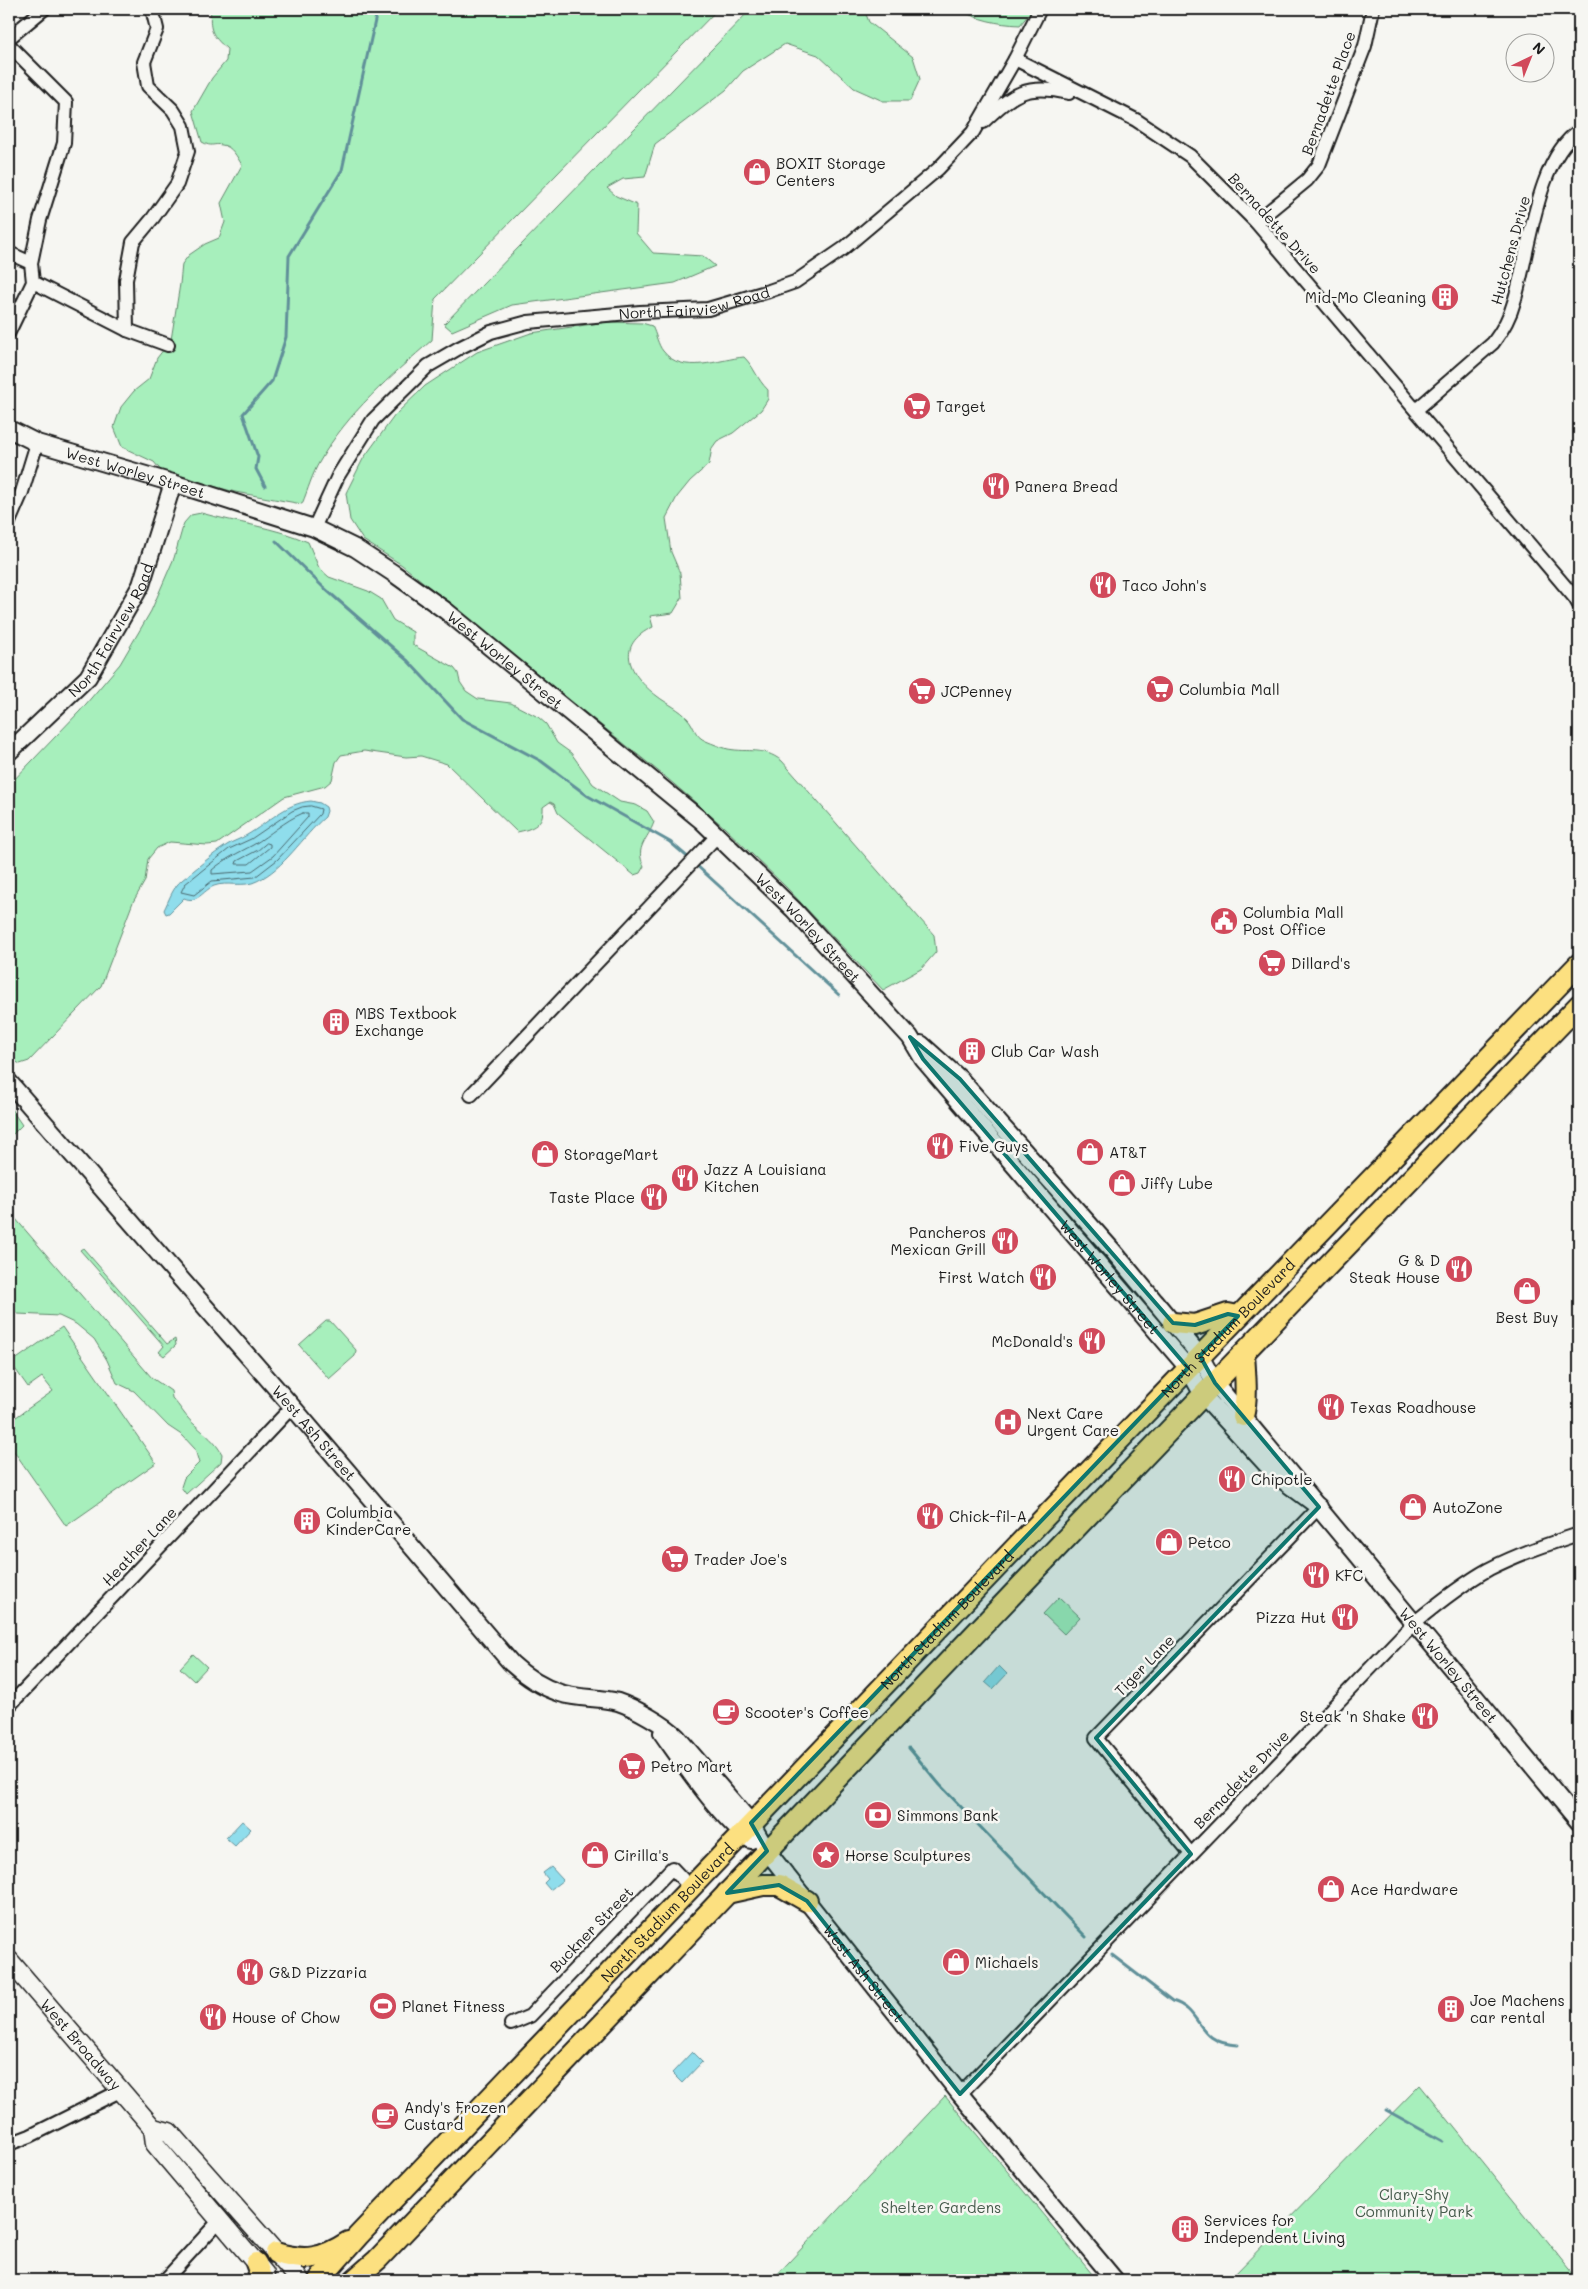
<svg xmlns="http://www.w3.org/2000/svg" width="1588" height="2289" font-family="Mali,sans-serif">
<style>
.green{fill:#a7efbc;stroke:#62866c}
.water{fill:#8fddec;stroke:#619099}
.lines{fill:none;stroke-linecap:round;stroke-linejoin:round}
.shore{stroke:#4a696f;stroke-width:1}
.stream{stroke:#619099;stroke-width:3}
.minor-casing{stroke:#1c1c1c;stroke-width:16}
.tertiary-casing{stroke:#1c1c1c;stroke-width:20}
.secondary-casing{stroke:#1c1c1c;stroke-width:21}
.primary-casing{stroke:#1c1c1c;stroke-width:24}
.minor{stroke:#f6f6f2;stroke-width:12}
.tertiary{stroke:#f6f6f2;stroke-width:16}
.secondary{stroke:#f6f6f2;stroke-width:18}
.primary{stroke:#fce080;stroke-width:20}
.marked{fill:#0f766e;fill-opacity:0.2;stroke:#0f766e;stroke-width:4;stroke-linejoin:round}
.labels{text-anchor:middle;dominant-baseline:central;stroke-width:5;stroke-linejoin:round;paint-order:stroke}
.street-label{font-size:15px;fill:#1c1c1c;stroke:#f6f6f2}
.poi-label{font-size:15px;fill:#1c1c1c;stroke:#f6f6f2;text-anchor:start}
.park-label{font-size:15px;fill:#465b4c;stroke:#f6f6f2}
</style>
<rect width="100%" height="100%" fill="#f6f6f2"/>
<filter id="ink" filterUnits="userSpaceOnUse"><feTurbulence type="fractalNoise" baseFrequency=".02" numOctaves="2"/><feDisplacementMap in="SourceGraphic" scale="10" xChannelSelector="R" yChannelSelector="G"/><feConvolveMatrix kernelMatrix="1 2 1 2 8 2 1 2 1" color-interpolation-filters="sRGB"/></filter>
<g filter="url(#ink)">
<g class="green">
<path d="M211,9H718L435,299L432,340C391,376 347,413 320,461C312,474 308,490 302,504L235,492L162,472L154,462L122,447L114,427L121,407L134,391L149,379L157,358L171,340L180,284L182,264L189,255L205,244L219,238L225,222L221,203L242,165C237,157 232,146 222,145C212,143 213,148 202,142L193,111L212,78L226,61L227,49C211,35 209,29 211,9Z"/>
<polygon points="751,9 864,9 869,22 913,57 920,79 910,101 883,101 854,88 818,55 785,44 743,71 726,90 655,144 645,177 623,179 607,188 616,196 637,205 636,233 653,253 703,256 715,266 675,283 512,305 452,331 444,324"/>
<path d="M958,9H1033L1020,25C997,24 978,20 958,9Z"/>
<path d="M606,322L642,323L652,326C656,334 658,345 663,351C682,376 720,359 744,357C755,368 756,378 768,390V399L761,410L733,433L717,441L712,448L709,464L690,481L677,497L666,518L671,552L680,573L682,598L673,613L650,616L653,627C614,645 629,675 657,696C667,704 680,709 688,719C695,727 694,736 706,741C713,744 721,747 728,749C750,753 762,746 782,761L934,935L936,952L921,969L883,990L787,888L724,827L668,779L402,565L363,540L350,520L346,493L363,459L395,415L425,386L477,352L531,333Z"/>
<path d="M201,513C237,523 274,527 308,542L319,568L329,577L368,591L381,599L393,620L413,632V645L454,668L458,673L460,682L466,691L478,699L511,703L538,717L546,724L557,743L571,753L593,784L620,802L636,805L647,811L654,822C648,840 634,847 644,866L640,873L634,875L558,813L554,804L550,802L543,807C544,824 533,829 517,832L447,764L421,756L406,757L364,751L341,755L336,762L332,780L325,786L284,797L217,844L207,845L170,842L157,848L148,859L145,881L133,902L101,986L29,1061L20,1064L9,1058V785L80,711L120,664L151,611L174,558L184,523L191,515Z"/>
<polygon points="9,1106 22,1125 9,1138"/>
<path d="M9,1211L152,1378L171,1391L172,1398C180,1406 186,1418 195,1425C206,1435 215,1441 222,1454L221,1462L186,1494L181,1487L184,1478L199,1463L195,1449L183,1436L168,1426L134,1391L117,1383L107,1360L94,1339L76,1324L59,1316L18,1314L9,1307Z"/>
<polygon points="83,1248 167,1344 175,1339 176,1345 164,1356 159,1352 164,1346 80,1250"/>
<polygon points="326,1321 330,1321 356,1350 355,1356 329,1379 299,1345"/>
<polygon points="62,1327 156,1463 66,1526 9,1444 9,1422 53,1391 42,1377 28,1387 11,1363"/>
<polygon points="1059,1597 1080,1617 1064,1634 1043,1614"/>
<polygon points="193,1654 207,1667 194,1681 180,1668"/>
<polygon points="1420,2085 1578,2280 1229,2280"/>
<polygon points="945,2096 1097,2280 775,2280 773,2279"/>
</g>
<g class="water">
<path d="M311,801L320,803L326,807L327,811L325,817C302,837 285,868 257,881C244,888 227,881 214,886C202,891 198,904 184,898L169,913L166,914L164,910C169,900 173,887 182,880C196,869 211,855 227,845C233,841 241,839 247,835C268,823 285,803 311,801Z"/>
<polygon points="999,1666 1007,1674 993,1689 985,1682"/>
<polygon points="242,1821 251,1829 235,1846 226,1838"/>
<polygon points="551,1867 563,1880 550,1890 544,1883 548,1879 543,1873"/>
<polygon points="692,2052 702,2062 682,2083 672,2073"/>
</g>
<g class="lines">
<g class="shore">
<polygon points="311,806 321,809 320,814 277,860 255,877 212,881 194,895 181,892 185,884 229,849 251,839 292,811 302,807"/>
<path d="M303,813H308V817L273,856L252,871L212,874V870C225,859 238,853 253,845C270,835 284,821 303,813Z"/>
<polygon points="267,843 270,844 270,847 249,864 236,864 237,861 258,850"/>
</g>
<g class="stream">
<polyline points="265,486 256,469 258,457 243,414 272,381 286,337 289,256 342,170 376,16 373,9"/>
<polyline points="276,541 323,587 408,661 462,719 541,761 588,796 670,842 691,860"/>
<polyline points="695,864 839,995"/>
<polyline points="909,1748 940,1785 1086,1937"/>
<path d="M1112,1955L1172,2001C1204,2010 1194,2043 1238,2045"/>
<polyline points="1386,2110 1442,2141"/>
</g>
<defs>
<g id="minor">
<polyline points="9,38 44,9"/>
<polyline points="9,45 66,102 64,143 40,220 31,263"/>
<polyline points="1015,59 1136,120 1190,156 1256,222 1575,598 1579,605"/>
<path d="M983,122C1014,93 1026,83 1069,93"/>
<polyline points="1256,222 1307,180 1319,165 1365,46 1373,9"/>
<polyline points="9,253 31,263 33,282 9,332"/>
<polyline points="33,282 127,330 168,345"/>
<polyline points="127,330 126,280 133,242 153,218 177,184 188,151 183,126 173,110 148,86 144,62 157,29 152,9"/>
<path d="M1416,410L1493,343C1502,331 1510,317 1514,302C1529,255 1536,159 1579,131"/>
<polyline points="9,522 22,492 37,443"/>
<path id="s1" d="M314,528L338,476L373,420L428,366L459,348L491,332L528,322L640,312L708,309L769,291L795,282L843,249L938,169L973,132L1015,59L1040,9"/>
<polyline points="471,1095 717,836"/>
<polyline points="9,1706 292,1407"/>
<polyline points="1191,1854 1096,1738 1319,1507"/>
<polyline points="511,2024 530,2016 672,1868 690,1887"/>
<path d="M960,2094L1414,1623C1437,1604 1462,1584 1489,1569C1518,1554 1548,1544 1579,1534"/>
<polyline points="9,2144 30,2136 120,2091"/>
<polyline points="165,2280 220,2220"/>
</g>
<g id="tertiary">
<path id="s2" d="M9,429L37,443L173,483L314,528L355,548L393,573L446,611L702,821L794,910L910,1037L923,1059L1188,1368L1203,1395L1277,1476L1319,1507"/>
<path id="s3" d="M9,752L88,677L141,585L173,483"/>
<path id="s4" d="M921,1044L960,1079L1113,1251L1200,1356L1215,1383L1579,1822"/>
<path id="s5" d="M9,1082L296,1411L511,1663C525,1676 541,1687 560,1693C578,1699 599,1697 618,1702C633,1707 666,1725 677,1737L751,1823L767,1851L960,2094L1115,2280"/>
<path d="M662,1733C684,1764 721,1819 751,1840"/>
</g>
<g id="secondary">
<path id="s6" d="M9,1960L153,2128L169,2132L300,2280"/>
<polyline points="153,2128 155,2144 265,2274"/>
</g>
<g id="primary">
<polyline points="1173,1323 1195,1325 1228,1314 1238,1316"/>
<path d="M1243,1416C1248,1399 1245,1372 1244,1353"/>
<polyline points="727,1893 763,1885 779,1885 807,1901"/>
<path d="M276,2253C305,2262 322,2259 348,2242"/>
<polyline points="256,2263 262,2280"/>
<path id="s7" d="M319,2280L358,2236L1018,1545L1579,964"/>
<polyline points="354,2280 377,2260 1203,1395 1579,1005"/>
</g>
</defs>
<use href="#minor" class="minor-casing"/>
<use href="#tertiary" class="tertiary-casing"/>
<use href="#secondary" class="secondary-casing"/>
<use href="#primary" class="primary-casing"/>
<use href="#minor" class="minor"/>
<use href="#tertiary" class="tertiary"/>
<use href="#secondary" class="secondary"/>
<use href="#primary" class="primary"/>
</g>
</g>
<path class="marked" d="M910,1037L960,1079L1173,1323L1195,1325L1228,1314L1238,1316L1200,1356L1215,1383L1319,1507L1096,1738L1191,1854L960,2094L807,1901L779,1885L727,1893L767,1851L751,1823L1188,1368L923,1059Z"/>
<defs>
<symbol id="shop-disc" viewBox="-11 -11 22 22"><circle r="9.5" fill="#d1495b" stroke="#f6f6f2"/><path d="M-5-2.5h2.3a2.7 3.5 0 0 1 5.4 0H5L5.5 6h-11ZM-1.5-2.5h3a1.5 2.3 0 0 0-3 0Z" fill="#fff"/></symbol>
<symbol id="building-disc" viewBox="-11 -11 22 22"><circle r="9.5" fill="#d1495b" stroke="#f6f6f2"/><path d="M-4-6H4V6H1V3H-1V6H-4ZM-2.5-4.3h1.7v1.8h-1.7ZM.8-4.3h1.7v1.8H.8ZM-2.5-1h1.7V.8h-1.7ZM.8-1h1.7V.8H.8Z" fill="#fff"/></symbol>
<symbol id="supermarket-disc" viewBox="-11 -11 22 22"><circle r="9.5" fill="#d1495b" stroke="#f6f6f2"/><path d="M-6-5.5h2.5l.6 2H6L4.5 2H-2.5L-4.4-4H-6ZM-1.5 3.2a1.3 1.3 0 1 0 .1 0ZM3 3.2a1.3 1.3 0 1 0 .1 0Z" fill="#fff"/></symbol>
<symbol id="restaurant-disc" viewBox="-11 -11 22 22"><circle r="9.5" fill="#d1495b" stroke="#f6f6f2"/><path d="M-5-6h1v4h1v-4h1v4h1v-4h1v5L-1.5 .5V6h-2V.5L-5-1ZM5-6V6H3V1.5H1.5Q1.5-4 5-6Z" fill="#fff"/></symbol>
<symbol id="civic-disc" viewBox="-11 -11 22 22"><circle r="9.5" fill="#d1495b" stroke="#f6f6f2"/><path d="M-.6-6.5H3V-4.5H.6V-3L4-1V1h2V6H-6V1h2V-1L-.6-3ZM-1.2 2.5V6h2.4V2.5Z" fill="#fff"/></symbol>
<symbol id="hospital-disc" viewBox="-11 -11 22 22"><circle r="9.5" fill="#d1495b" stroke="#f6f6f2"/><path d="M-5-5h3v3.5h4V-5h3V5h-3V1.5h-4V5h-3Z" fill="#fff"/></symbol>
<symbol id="cafe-disc" viewBox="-11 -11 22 22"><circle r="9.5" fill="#d1495b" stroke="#f6f6f2"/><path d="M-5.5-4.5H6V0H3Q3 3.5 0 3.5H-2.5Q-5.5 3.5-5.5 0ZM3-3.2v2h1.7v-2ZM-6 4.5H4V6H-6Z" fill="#fff"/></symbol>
<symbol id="bank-disc" viewBox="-11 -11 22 22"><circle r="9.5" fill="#d1495b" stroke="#f6f6f2"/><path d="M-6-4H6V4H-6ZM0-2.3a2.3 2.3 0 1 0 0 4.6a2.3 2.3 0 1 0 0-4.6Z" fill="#fff"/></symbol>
<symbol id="sight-disc" viewBox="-11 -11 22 22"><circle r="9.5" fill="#d1495b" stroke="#f6f6f2"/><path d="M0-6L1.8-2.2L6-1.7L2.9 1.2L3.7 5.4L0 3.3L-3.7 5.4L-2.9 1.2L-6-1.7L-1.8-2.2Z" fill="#fff"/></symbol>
<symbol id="stadium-disc" viewBox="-11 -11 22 22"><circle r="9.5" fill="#d1495b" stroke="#f6f6f2"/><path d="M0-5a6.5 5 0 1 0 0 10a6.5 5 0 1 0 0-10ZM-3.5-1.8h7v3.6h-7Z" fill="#fff"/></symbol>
</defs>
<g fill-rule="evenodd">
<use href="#shop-disc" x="741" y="156" width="32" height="32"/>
<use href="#building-disc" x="1429" y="281" width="32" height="32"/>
<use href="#supermarket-disc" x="901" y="390" width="32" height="32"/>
<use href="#restaurant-disc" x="980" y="470" width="32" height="32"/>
<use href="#restaurant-disc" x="1087" y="569" width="32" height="32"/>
<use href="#supermarket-disc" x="1144" y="673" width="32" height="32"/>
<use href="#supermarket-disc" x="906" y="675" width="32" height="32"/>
<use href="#civic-disc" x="1208" y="905" width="32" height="32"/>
<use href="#supermarket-disc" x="1256" y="947" width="32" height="32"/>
<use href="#building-disc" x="320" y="1006" width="32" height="32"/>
<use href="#building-disc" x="956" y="1035" width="32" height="32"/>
<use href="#restaurant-disc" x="924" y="1130" width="32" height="32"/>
<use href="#shop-disc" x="1074" y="1136" width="32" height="32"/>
<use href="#shop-disc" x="529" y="1138" width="32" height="32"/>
<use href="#restaurant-disc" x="669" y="1162" width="32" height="32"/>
<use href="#shop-disc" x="1106" y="1167" width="32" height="32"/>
<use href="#restaurant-disc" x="638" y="1181" width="32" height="32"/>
<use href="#restaurant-disc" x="989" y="1225" width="32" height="32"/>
<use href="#restaurant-disc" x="1443" y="1253" width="32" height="32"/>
<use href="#restaurant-disc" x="1027" y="1261" width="32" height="32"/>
<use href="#shop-disc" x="1511" y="1275" width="32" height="32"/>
<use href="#restaurant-disc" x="1076" y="1325" width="32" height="32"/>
<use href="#restaurant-disc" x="1315" y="1391" width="32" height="32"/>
<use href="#hospital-disc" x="992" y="1406" width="32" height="32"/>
<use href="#restaurant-disc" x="1216" y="1463" width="32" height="32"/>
<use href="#shop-disc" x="1397" y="1491" width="32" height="32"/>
<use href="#restaurant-disc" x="914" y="1500" width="32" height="32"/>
<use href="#building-disc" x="291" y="1505" width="32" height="32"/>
<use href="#shop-disc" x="1153" y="1526" width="32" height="32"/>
<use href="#supermarket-disc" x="659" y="1543" width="32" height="32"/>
<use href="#restaurant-disc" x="1300" y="1559" width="32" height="32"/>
<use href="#restaurant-disc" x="1329" y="1601" width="32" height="32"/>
<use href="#cafe-disc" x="710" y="1696" width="32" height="32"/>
<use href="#restaurant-disc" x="1409" y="1700" width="32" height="32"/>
<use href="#supermarket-disc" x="616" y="1750" width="32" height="32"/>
<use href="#bank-disc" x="862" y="1799" width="32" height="32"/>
<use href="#shop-disc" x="579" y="1839" width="32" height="32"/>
<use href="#sight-disc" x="810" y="1839" width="32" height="32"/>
<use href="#shop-disc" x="1315" y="1873" width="32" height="32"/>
<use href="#shop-disc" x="940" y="1946" width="32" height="32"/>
<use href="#restaurant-disc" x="234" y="1956" width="32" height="32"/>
<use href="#stadium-disc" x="367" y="1990" width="32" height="32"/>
<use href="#building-disc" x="1435" y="1993" width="32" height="32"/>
<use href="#restaurant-disc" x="197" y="2001" width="32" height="32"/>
<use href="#cafe-disc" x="369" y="2100" width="32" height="32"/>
<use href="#building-disc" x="1169" y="2213" width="32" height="32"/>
</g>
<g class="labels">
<g class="street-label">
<text transform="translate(1328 93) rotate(-70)">Bernadette Place</text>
<text transform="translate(1275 223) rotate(48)">Bernadette Drive</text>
<text transform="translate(1510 250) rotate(-75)">Hutchens Drive</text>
<text stroke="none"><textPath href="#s1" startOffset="478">North Fairview Road</textPath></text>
<text stroke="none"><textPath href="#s2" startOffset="134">West Worley Street</textPath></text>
<text stroke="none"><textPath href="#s3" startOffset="161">North Fairview Road</textPath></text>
<text stroke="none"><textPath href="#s2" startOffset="554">West Worley Street</textPath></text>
<text stroke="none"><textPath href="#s2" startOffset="959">West Worley Street</textPath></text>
<text stroke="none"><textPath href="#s2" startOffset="1421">West Worley Street</textPath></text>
<text stroke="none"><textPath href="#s7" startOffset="1316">North Stadium Boulevard</textPath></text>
<text stroke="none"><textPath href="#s5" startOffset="465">West Ash Street</textPath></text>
<text transform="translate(139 1546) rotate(-47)">Heather Lane</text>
<text stroke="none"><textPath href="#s7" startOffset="911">North Stadium Boulevard</textPath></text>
<text transform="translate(1144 1665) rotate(-46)">Tiger Lane</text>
<text stroke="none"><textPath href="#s4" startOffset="816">West Worley Street</textPath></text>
<text transform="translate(1241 1779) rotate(-46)">Bernadette Drive</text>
<text stroke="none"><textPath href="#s7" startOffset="506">North Stadium Boulevard</textPath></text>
<text transform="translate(591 1929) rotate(-46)">Buckner Street</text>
<text stroke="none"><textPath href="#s5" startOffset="1255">West Ash Street</textPath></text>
<text stroke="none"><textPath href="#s6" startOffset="111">West Broadway</textPath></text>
</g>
<g class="poi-label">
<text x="776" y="163">BOXIT Storage<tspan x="776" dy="17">Centers</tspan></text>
<text x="1426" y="297" text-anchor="end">Mid-Mo Cleaning</text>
<text x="936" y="406">Target</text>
<text x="1015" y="486">Panera Bread</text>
<text x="1122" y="585">Taco John's</text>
<text x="1179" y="689">Columbia Mall</text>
<text x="941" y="691">JCPenney</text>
<text x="1243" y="912">Columbia Mall<tspan x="1243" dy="17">Post Office</tspan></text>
<text x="1291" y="963">Dillard's</text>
<text x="355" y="1013">MBS Textbook<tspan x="355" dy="17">Exchange</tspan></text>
<text x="991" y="1051">Club Car Wash</text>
<text x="959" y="1146">Five Guys</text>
<text x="1109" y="1152">AT&amp;T</text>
<text x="564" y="1154">StorageMart</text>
<text x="704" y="1169">Jazz A Louisiana<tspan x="704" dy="17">Kitchen</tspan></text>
<text x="1141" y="1183">Jiffy Lube</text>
<text x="635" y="1197" text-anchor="end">Taste Place</text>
<text x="986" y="1232" text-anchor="end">Pancheros<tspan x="986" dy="17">Mexican Grill</tspan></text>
<text x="1440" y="1260" text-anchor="end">G &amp; D<tspan x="1440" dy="17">Steak House</tspan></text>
<text x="1024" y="1277" text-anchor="end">First Watch</text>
<text x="1527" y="1317" text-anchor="middle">Best Buy</text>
<text x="1073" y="1341" text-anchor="end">McDonald's</text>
<text x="1350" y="1407">Texas Roadhouse</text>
<text x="1027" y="1413">Next Care<tspan x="1027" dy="17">Urgent Care</tspan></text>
<text x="1251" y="1479">Chipotle</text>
<text x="1432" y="1507">AutoZone</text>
<text x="326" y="1512">Columbia<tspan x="326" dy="17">KinderCare</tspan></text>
<text x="949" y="1516">Chick-fil-A</text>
<text x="1188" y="1542">Petco</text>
<text x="694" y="1559">Trader Joe's</text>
<text x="1335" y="1575">KFC</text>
<text x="1326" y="1617" text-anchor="end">Pizza Hut</text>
<text x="745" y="1712">Scooter's Coffee</text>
<text x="1406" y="1716" text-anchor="end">Steak 'n Shake</text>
<text x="651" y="1766">Petro Mart</text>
<text x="897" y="1815">Simmons Bank</text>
<text x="614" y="1855">Cirilla's</text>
<text x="845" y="1855">Horse Sculptures</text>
<text x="1350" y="1889">Ace Hardware</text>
<text x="975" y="1962">Michaels</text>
<text x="269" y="1972">G&amp;D Pizzaria</text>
<text x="1470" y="2000">Joe Machens<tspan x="1470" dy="17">car rental</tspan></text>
<text x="402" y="2006">Planet Fitness</text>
<text x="232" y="2017">House of Chow</text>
<text x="404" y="2107">Andy's Frozen<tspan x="404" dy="17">Custard</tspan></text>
<text x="1204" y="2220">Services for<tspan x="1204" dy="17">Independent Living</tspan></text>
</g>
<g class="park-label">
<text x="1414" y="2194">Clary-Shy<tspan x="1414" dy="17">Community Park</tspan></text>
<text x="941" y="2207">Shelter Gardens</text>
</g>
</g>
<rect width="1588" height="2289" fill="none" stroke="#f6f6f2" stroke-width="30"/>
<rect x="15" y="15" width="1558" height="2259" fill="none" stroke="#1c1c1c" stroke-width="2" filter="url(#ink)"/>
<g transform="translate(1530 58) rotate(43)"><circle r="24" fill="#f6f6f2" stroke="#9f9f9c"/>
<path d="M0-4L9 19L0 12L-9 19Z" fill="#d1495b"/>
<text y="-8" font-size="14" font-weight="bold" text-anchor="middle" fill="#1c1c1c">N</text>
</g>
</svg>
